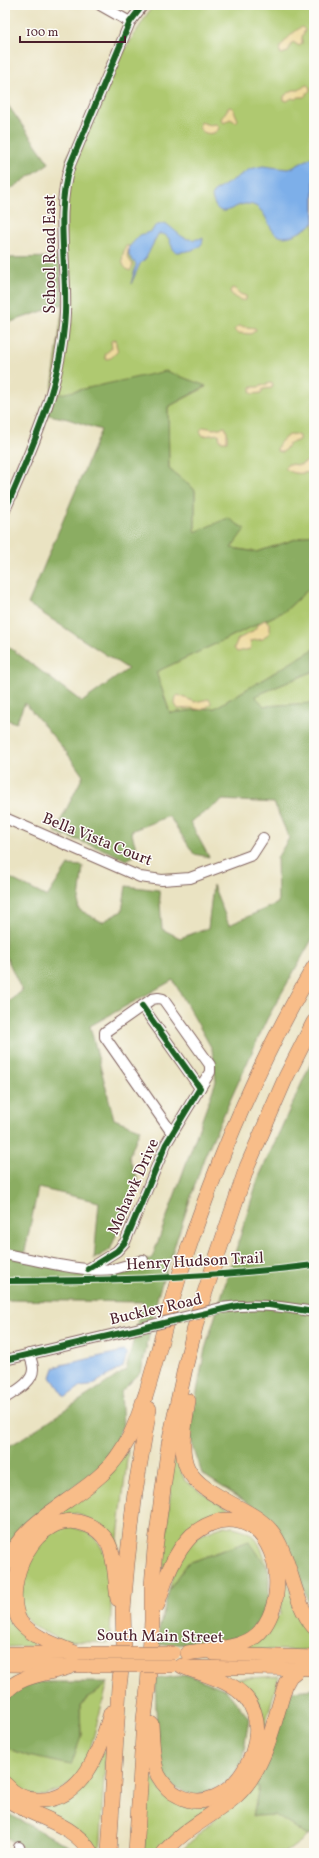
<svg xmlns="http://www.w3.org/2000/svg" width="319" height="1858" font-family="Vollkorn,serif">
<style>
.green{fill:#afc96f;stroke:#7c744d}
.forest{fill:#8bad62;stroke:#6a6646;fill-rule:evenodd}
.sand{fill:#eeda9e;stroke:#9c7c64}
.water{fill:#7dafe9;stroke:#64678a}
.lines{fill:none;stroke-linecap:round;stroke-linejoin:round}
.minor-casing{stroke:#826460;stroke-width:12}
.major-casing{stroke:#826460;stroke-width:14}
.highway-casing{stroke:#826460;stroke-width:16}
.minor{stroke:#fff;stroke-width:10}
.major{stroke:#f8bd89;stroke-width:13}
.highway{stroke:#f8bd89;stroke-width:15}
.minor-bridge-casing{stroke:#826460;stroke-width:12;stroke-linecap:butt}
.major-bridge-casing{stroke:#826460;stroke-width:14;stroke-linecap:butt}
.minor-bridge{stroke:#fff;stroke-width:10}
.major-bridge{stroke:#f8bd89;stroke-width:13}
.cycleway-casing{stroke:#fdfcf7;stroke-width:8}
.cycleway{stroke:#1b5e20;stroke-width:6}
.labels{text-anchor:middle;dominant-baseline:central;stroke-width:3;stroke-linejoin:round;paint-order:stroke}
.street-label{font-size:16px;fill:#4a1f2b;stroke:#fdfcf7}
</style>
<rect width="100%" height="100%" fill="#fdfcf7"/>
<filter id="ink" filterUnits="userSpaceOnUse"><feTurbulence type="fractalNoise" baseFrequency=".025" numOctaves="2"/><feDisplacementMap in="SourceGraphic" scale="8" xChannelSelector="R" yChannelSelector="G"/><feConvolveMatrix kernelMatrix="1 2 1 2 8 2 1 2 1" color-interpolation-filters="sRGB"/></filter>
<filter id="wash" filterUnits="userSpaceOnUse"><feTurbulence type="fractalNoise" baseFrequency=".012" numOctaves="4" result="noise"/><feDisplacementMap in="SourceGraphic" scale="16" xChannelSelector="R" yChannelSelector="G"/><feGaussianBlur stdDeviation="0.9" result="paint"/><feColorMatrix in="noise" values="0 0 0 0 0 0 0 0 0 0 0 0 0 0 0 0 0 1.4 0 .05"/><feComposite in="paint" operator="in"/></filter>
<g filter="url(#wash)">
<rect width="100%" height="100%" fill="#eae3c2"/>
<g class="green">
<polygon points="153,5 314,5 314,533 257,552 238,549 230,551 195,532 195,490 169,469 168,407 206,387 51,396 63,304 67,158 114,67"/>
<polygon points="314,584 314,649 215,708 170,713 156,672 285,611"/>
<polygon points="314,671 314,703 264,706 241,699 255,696"/>
<polygon points="128,1451 116,1555 100,1526 77,1513 47,1520"/>
<polygon points="174,1454 185,1481 218,1503 245,1517 212,1516 163,1569"/>
<path d="M70,1526C76,1529 85,1530 90,1534C118,1554 110,1612 110,1643L63,1641L34,1627L19,1610L14,1582L50,1531Z"/>
<path d="M224,1526C257,1529 259,1541 269,1570L210,1556L188,1563L169,1590L174,1571L193,1538Z"/>
<polygon points="284,1571 300,1618 314,1635 314,1650 242,1650 280,1614"/>
<polygon points="5,1595 10,1622 36,1646 5,1647"/>
<polygon points="279,1676 261,1738 260,1709 251,1692 230,1679"/>
<polygon points="108,1682 84,1772 61,1790 36,1797 14,1786 5,1777 5,1747 28,1756 81,1737 80,1705"/>
<polygon points="106,1749 99,1853 96,1853 30,1806 59,1803"/>
<polygon points="147,1770 165,1796 187,1807 216,1805 160,1847 156,1853 144,1853"/>
<polygon points="252,1784 259,1787 253,1816 275,1815 308,1836 285,1853 182,1853 184,1848"/>
</g>
<g class="forest">
<polygon points="5,101 49,163 5,193"/>
<polygon points="59,257 63,304 5,324 5,258"/>
<path d="M166,371L206,386L168,407L169,469L195,490V532L228,518L245,529L231,548L257,552L314,533V584L285,611L156,672L170,713L215,708L314,649V671L255,696L264,706L314,703V936L267,1019L204,1158L158,1295L141,1372L121,1392L123,1425L101,1470L54,1499L5,1548V1448L18,1441L126,1370L143,1302L5,1300V1004L22,991L5,954V878L8,877L47,897L68,865L83,866L78,909L102,922L122,911L126,886L159,890L162,929L180,938L208,928L213,885L229,925L278,903L277,858L289,838L274,803L223,800L190,822L209,857L194,854L169,816L131,831L138,854L126,860L110,852L55,832L83,776L67,753L25,703L16,723L5,719V644L82,702L128,669L28,604L101,430L68,419L44,414L51,396ZM173,980L212,1049L216,1081L152,1258L110,1274L24,1256L38,1188L99,1202L94,1259L110,1250L138,1181L129,1157L140,1129L114,1119L90,1026Z"/>
<polygon points="314,1056 314,1617 288,1549 265,1514 202,1474 189,1434 205,1349 258,1179"/>
<polygon points="249,1541 269,1570 269,1599 255,1632 214,1643 155,1645 169,1590 188,1563"/>
<polygon points="188,1675 225,1689 249,1718 242,1763 227,1783 196,1796 167,1784 158,1761 155,1679"/>
<polygon points="40,1682 108,1682 80,1705 81,1737 71,1765 28,1756 5,1747 5,1704 15,1687"/>
<polygon points="314,1689 314,1832 308,1836 275,1815 253,1816 259,1787 252,1784 292,1691"/>
<polygon points="5,1812 72,1848 73,1853 29,1853 5,1836"/>
</g>
<g class="sand">
<path d="M302,27L305,30L302,37V44L299,46L293,42L291,44L288,52L281,54L279,50C281,44 296,29 302,27Z"/>
<polygon points="306,85 309,86 310,90 304,97 299,97 295,99 292,98 287,101 284,100 284,96 293,90 299,90"/>
<polygon points="229,107 233,108 238,120 236,122 230,119 224,123 221,119"/>
<path d="M201,122L209,125L216,124L219,127L218,130C212,136 202,134 199,127Z"/>
<path d="M126,246H129L127,256L133,265L130,271C119,266 122,255 126,246Z"/>
<path d="M232,288L235,289L240,294L246,296V300C241,302 231,296 230,291Z"/>
<polygon points="238,326 255,328 256,330 251,334 237,333 234,330"/>
<polygon points="116,339 116,345 118,351 111,358 106,359 105,357 106,353 112,348 111,341"/>
<polygon points="270,383 273,384 272,388 263,389 261,393 253,394 250,392 251,387 258,387"/>
<polygon points="203,427 214,429 225,427 227,431 227,441 220,441 219,434 203,436 200,431"/>
<path d="M294,434L299,436V440L289,444L283,452L277,451C277,443 286,435 294,434Z"/>
<path d="M310,460H314V469C306,475 292,475 285,468L288,464L300,465Z"/>
<polygon points="265,620 270,624 270,632 263,639 250,641 251,647 250,649 237,652 234,648 238,639 252,632 261,622"/>
<polygon points="178,695 195,702 209,699 211,703 210,705 202,710 191,708 178,709 175,704 176,697"/>
</g>
<g class="water">
<path d="M314,156V223C258,263 279,204 246,204C233,204 219,224 212,197L214,192L250,169L263,166L287,169L292,168Z"/>
<path d="M165,223C181,234 182,243 203,238C204,250 186,252 176,252C168,246 173,233 158,234L146,258L140,264L131,284L136,264L129,256V247L140,235L152,231L155,226Z"/>
<polygon points="124,1351 127,1354 123,1367 90,1386 80,1387 66,1397 64,1396 51,1377 54,1368 61,1365"/>
</g>
</g>
<g filter="url(#ink)">
<g class="lines">
<defs>
<g id="minor">
<polyline points="100,5 130,22"/>
<path d="M5,510C33,447 62,383 65,313C67,265 55,212 70,165L130,22L143,5"/>
<polyline points="5,818 140,877 162,880 190,878 252,855 263,838"/>
<polyline points="172,1133 105,1037 105,1032 152,999 158,998 163,999 210,1065 210,1072 200,1088"/>
<path d="M5,1254C36,1260 83,1273 113,1269C123,1267 133,1263 143,1260"/>
<polyline points="88,1269 117,1251 125,1242 166,1144 200,1088 142,1006"/>
<path d="M221,1308C253,1303 282,1306 314,1312"/>
<polyline points="5,1360 140,1328"/>
<path d="M5,1398C14,1392 33,1383 33,1369C33,1364 31,1359 29,1354"/>
<polyline points="19,1847 21,1853"/>
</g>
<g id="major">
<polyline points="5,1653 91,1653"/>
<polyline points="214,1654 314,1657"/>
<polyline points="5,1665 89,1666"/>
<polyline points="189,1667 314,1669"/>
</g>
<g id="highway">
<path d="M188,1401C177,1469 180,1477 241,1509C254,1516 266,1523 274,1535C292,1562 293,1603 314,1627"/>
<path d="M5,1565C25,1518 70,1505 104,1472C115,1462 123,1449 130,1436C137,1422 141,1408 146,1394C158,1355 167,1316 179,1277C213,1170 257,1064 314,967"/>
<path d="M157,1605C165,1580 173,1554 192,1535C202,1527 215,1520 228,1520C271,1520 284,1574 273,1608C269,1620 263,1631 253,1638C239,1649 206,1650 188,1653"/>
<path d="M75,1653C56,1645 34,1638 20,1622C0,1584 36,1506 85,1524C94,1527 103,1534 108,1543C116,1559 115,1581 118,1599"/>
<path d="M5,1693C19,1674 50,1674 71,1666"/>
<path d="M151,1724C152,1740 152,1760 158,1775C163,1784 170,1792 179,1796C229,1822 279,1737 246,1698C231,1680 204,1675 182,1666"/>
<path d="M5,1784C13,1793 24,1800 37,1800C83,1803 101,1748 111,1713"/>
<path d="M5,1798C33,1818 72,1821 91,1853"/>
<polyline points="109,1853 119,1687 124,1645 123,1610 127,1563 135,1492 149,1409"/>
<polyline points="136,1853 144,1719 148,1688 152,1621 152,1586 155,1549 169,1444 185,1368 200,1307 247,1167 286,1077 314,1022"/>
<path d="M164,1853C183,1829 213,1816 236,1796C266,1769 274,1720 286,1683L290,1676L300,1668"/>
</g>
</defs>
<use href="#minor" class="minor-casing"/>
<use href="#major" class="major-casing"/>
<use href="#highway" class="highway-casing"/>
<use href="#minor" class="minor"/>
<use href="#major" class="major"/>
<use href="#highway" class="highway"/>
<defs>
<polyline id="minor-bridge" points="140,1328 221,1308"/>
<g id="major-bridge">
<polyline points="91,1653 174,1653"/>
<polyline points="89,1666 172,1666"/>
</g>
</defs>
<use href="#minor-bridge" class="minor-bridge-casing"/>
<use href="#major-bridge" class="major-bridge-casing"/>
<use href="#minor-bridge" class="minor-bridge"/>
<use href="#major-bridge" class="major-bridge"/>
<defs>
<g id="cycleway">
<path d="M5,510C33,447 62,383 65,313C67,265 55,212 70,165L130,22L143,5"/>
<polyline points="88,1269 117,1251 125,1242 166,1144 200,1088 142,1006"/>
<path d="M5,1281C109,1281 211,1278 314,1265"/>
<polyline points="5,1360 241,1305 269,1305 314,1312"/>
</g>
</defs>
<use href="#cycleway" class="cycleway-casing"/>
<use href="#cycleway" class="cycleway"/>
</g>
</g>
<g class="labels">
<g class="street-label">
<text transform="translate(51 254) rotate(-90)">School Road East</text>
<text transform="translate(97 840) rotate(22)">Bella Vista Court</text>
<text transform="translate(134 1187) rotate(-66)">Mohawk Drive</text>
<text transform="translate(195 1262) rotate(-3)">Henry Hudson Trail</text>
<text transform="translate(156 1310) rotate(-13)">Buckley Road</text>
<text transform="translate(160 1637) rotate(1)">South Main Street</text>
</g>
</g>
<rect width="319" height="1858" fill="none" stroke="#fdfcf7" stroke-width="20"/>
<path d="M20 36v6h105v-6" fill="none" stroke="#4a1f2b" stroke-width="2"/>
<text x="26" y="36" font-size="12" fill="#4a1f2b" stroke="#fdfcf7" stroke-width="3" paint-order="stroke">100 m</text>
</svg>
